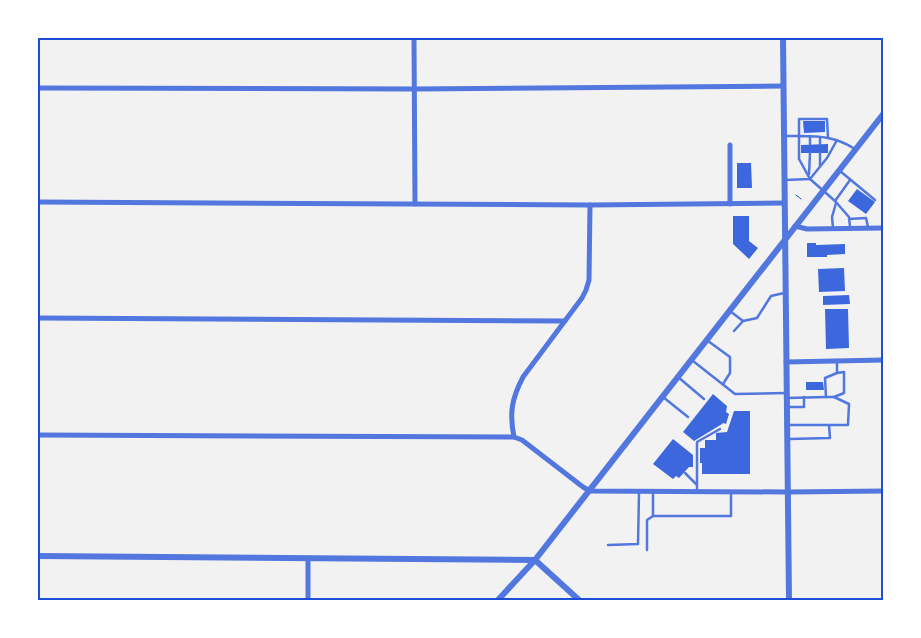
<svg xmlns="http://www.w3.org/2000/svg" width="921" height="638" font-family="'Golos Text',sans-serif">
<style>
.building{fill:#3d67dc}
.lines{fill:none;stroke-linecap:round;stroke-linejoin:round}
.path{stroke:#1d4ed8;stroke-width:1}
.service{stroke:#5277de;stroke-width:2.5}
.minor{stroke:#5277de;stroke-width:5}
.tertiary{stroke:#5277de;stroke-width:6}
.neatline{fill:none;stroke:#1d4ed8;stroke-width:2}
</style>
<rect width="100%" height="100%" fill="#f2f2f2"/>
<g class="building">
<polygon points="803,121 825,121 825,132 804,133"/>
<polygon points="828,144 828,153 801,153 801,145"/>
<polygon points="737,163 751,163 752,188 737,188"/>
<polygon points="857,189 875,202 866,214 848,201"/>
<polygon points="733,216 749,216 749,241 758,248 749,259 733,244"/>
<polygon points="807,243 816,243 816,245 845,244 845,254 827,255 827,257 807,257"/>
<polygon points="844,268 845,291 819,292 818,269"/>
<polygon points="849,295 850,304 823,305 823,296"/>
<polygon points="825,309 848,309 849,348 826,349"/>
<polygon points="806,382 823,382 824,390 806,390"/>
<polygon points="713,394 727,406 726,412 729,414 726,424 723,423 722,424 694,441 683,432"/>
<polygon points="734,411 750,411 750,474 702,474 702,463 700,463 700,448 705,448 705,440 716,440 716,433 727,432"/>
<polygon points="673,439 693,455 693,467 689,467 679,478 676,476 673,479 653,464"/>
</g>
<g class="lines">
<polyline class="path" points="796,195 801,199"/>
<g class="service">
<polyline points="785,136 799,136 799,119 827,119 828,138"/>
<polyline points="810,144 810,136"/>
<polyline points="820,144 820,137"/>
<polyline points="820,166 820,153"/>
<polyline points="840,171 875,200"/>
<polyline points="809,174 810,153"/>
<polyline points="784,180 810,179 827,158 837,140"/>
<polyline points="835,201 850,180"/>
<polyline points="849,219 866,218 868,227"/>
<path d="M850,227L849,217L835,201L810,179L799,159V136C821,136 836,137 855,149"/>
<polyline points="833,228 832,217 836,203"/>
<polyline points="730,311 743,321"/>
<polyline points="734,331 743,321 757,318 771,296 784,293"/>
<polyline points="708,341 730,357 730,373 723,384"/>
<polyline points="693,361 735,394 786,393"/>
<polyline points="678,377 704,399"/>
<polyline points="663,397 688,417"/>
<polyline points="834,397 826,397 825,378 837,373"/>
<polyline points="787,398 826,397"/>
<polyline points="787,407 804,407 804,397"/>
<polyline points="787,425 848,425 849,404 834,397 844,393 844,372 837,373 837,361"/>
<polyline points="789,439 830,438 829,425"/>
<polyline points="685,473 696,484"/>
<polyline points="697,491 697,442 720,429"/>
<polyline points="653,493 653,516 731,516 731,492"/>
<polyline points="608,545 638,544 639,493"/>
<polyline points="647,550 647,520 653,516"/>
</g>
<g class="minor">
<polyline points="414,38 415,204"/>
<polyline points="38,88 415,89 783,86"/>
<polyline points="38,202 590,205 784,203"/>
<polyline points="730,204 730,145"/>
<polyline points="795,226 807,229 884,228"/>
<polyline points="38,318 565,321"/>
<polyline points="786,362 884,360"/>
<polyline points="38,435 514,437 522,440 583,487 590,491 788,492 884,491"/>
<path d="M514,437C509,413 512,398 523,377L582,298L586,290L589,280L590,205"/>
<polyline points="308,559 308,600"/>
</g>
<g class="tertiary">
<polyline points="783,38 789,600"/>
<polyline points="38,556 535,560 579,600"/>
<polyline points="498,600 535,560 884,113"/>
</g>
</g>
<rect width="921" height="638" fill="none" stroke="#ffffff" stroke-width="78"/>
<rect x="39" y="39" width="843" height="560" class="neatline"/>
</svg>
